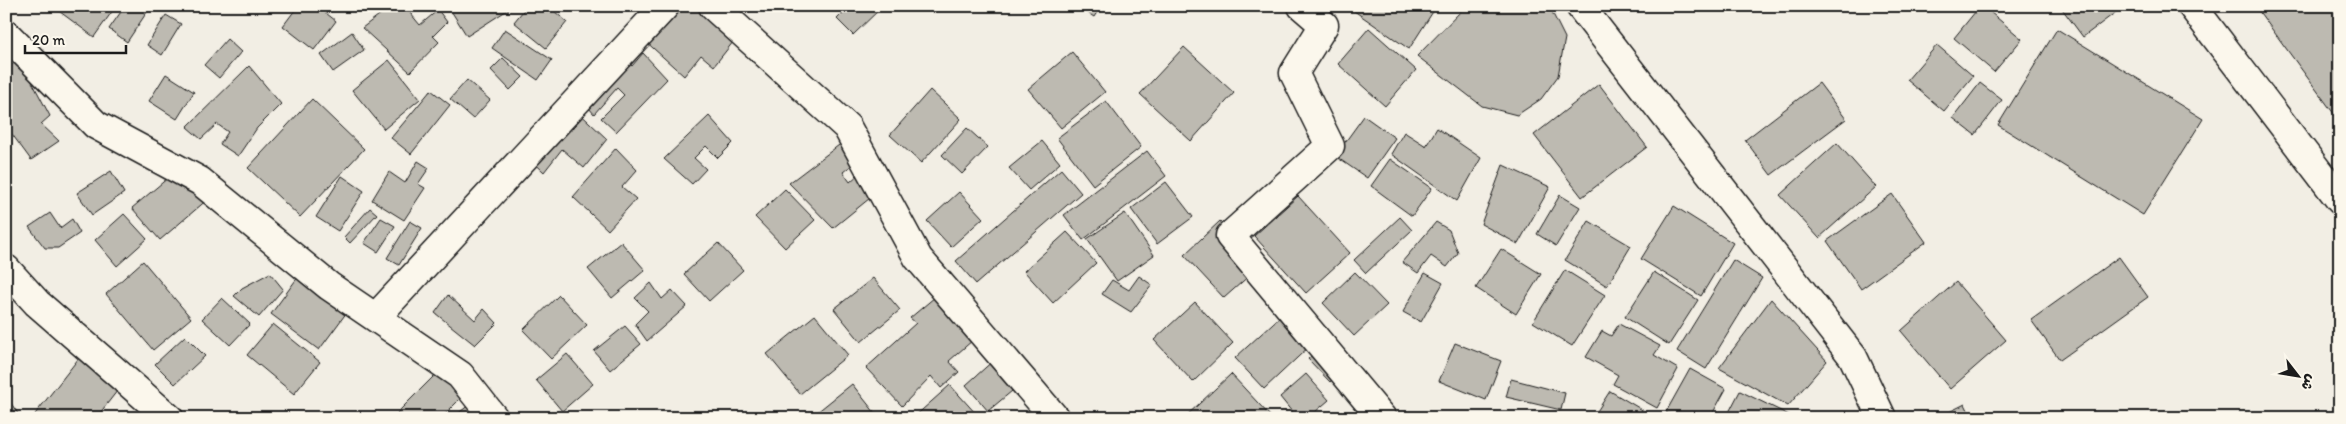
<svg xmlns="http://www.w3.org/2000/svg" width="2346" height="424" font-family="Itim,'Playpen Sans Arabic',sans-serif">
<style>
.building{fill:#bdbab1;stroke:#1c1c1c}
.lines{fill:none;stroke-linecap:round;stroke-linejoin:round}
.minor-casing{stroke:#1c1c1c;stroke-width:31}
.minor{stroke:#fbf7ec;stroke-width:28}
</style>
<rect width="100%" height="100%" fill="#f2eee4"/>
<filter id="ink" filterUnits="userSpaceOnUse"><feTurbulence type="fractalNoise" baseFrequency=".02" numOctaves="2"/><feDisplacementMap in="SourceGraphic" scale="10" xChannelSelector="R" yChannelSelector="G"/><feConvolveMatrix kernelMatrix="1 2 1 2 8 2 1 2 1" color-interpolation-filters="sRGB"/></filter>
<g filter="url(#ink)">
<g class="building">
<polygon points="52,6 116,6 94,37"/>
<polygon points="125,6 151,6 127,42 109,29"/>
<polygon points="298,6 317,6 336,21 314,50 283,26"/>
<polygon points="391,6 408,6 406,8 420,25 438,10 447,22 433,36 439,42 410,72 362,28"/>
<polygon points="448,6 507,6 509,9 467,36"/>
<polygon points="527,6 548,6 567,22 546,48 514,22"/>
<polygon points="675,6 722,6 745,27 714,66 701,55 684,76 643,39"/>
<polygon points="850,6 883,6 853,35 837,19"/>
<polygon points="1077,6 1101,6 1094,17"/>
<polygon points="1347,6 1434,6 1436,7 1409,49"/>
<polygon points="1466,6 1549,6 1565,38 1558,76 1541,99 1517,115 1482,106 1417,56"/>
<polygon points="1980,6 1983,6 2022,39 1994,72 1954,38"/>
<polygon points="2060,6 2124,6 2083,37"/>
<polygon points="2255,6 2340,6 2340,122"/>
<polygon points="166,15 181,24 162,55 147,45"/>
<polygon points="1369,28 1416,70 1385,106 1338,64"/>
<polygon points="505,29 552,60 538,80 492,48"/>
<polygon points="2057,29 2203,119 2143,215 1998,125"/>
<polygon points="352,32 364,50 333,72 321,55"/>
<polygon points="227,39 241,52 219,78 204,65"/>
<polygon points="1937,45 1973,76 1944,111 1907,80"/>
<polygon points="1184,47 1234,93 1191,141 1140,94"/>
<polygon points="1072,52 1105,92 1061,128 1028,89"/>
<polygon points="643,53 667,79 616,132 601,118 624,95 617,88 594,114 580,97 622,56 632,66"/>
<polygon points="503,58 523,77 510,90 491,70"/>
<polygon points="20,59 50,116 41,124 59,141 31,160 6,126 6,69"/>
<polygon points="389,60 420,99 384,129 352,90"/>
<polygon points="249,66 281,104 257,128 238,156 220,144 228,132 217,124 201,139 187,127"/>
<polygon points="166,74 194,92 177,119 149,101"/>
<polygon points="467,80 490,100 473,119 450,99"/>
<polygon points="1819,83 1846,119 1771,175 1745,140"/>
<polygon points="1980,83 2002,100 1975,135 1953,118"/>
<polygon points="1599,84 1647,147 1582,197 1534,135"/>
<polygon points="431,90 450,105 411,154 391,138"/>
<polygon points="930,90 961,119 921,163 890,135"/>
<polygon points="312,99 364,149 300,217 248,168"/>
<polygon points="1106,101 1141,147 1093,185 1057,138"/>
<polygon points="572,106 607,139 584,168 562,149 544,172 525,154"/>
<polygon points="709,116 733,143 718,158 706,146 694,158 706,169 692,184 664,159"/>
<polygon points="1364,116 1395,138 1367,178 1335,156"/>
<polygon points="967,128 988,147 962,174 942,155"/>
<polygon points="1437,128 1481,158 1457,201 1391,154 1404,132 1426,146"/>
<polygon points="1042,141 1060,163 1029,190 1009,168"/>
<polygon points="843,142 856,162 843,172 850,182 860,173 875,194 833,228 789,183"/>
<polygon points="1837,143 1876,187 1819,238 1780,195"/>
<polygon points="616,148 637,170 622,187 636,199 608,230 573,197"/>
<polygon points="1147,151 1166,176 1083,240 1064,215"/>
<polygon points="1390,159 1432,188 1412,216 1371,186"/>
<polygon points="418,161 429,168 418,184 425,188 404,220 372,200 389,172 405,183"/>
<polygon points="1503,165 1550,187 1518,244 1481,224"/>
<polygon points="181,167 208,199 160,240 132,208"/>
<polygon points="1061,169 1081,193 976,284 956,261"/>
<polygon points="111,171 124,193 92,215 77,193"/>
<polygon points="342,176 364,191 338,231 316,217"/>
<polygon points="1166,182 1193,217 1157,244 1131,209"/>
<polygon points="785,189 815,220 785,248 755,217"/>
<polygon points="959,192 983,218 951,247 927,221"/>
<polygon points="1892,194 1926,242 1861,289 1827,241"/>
<polygon points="1560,195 1580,207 1556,246 1537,234"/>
<polygon points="1298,196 1350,253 1306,293 1254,236"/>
<polygon points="1674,206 1733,243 1701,296 1641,259"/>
<polygon points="370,208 377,214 350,243 344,237"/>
<polygon points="50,213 60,228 72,219 80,233 58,248 45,248 29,227"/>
<polygon points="1125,213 1154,255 1117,281 1087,239"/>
<polygon points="124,214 147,239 117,266 95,240"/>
<polygon points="1400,217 1412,230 1366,273 1354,260"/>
<polygon points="381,218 395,226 378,252 364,243"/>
<polygon points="410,221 422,228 399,265 387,258"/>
<polygon points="1220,221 1260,266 1224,298 1184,255"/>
<polygon points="1589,221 1631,246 1607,286 1565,260"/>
<polygon points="1436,222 1449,230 1458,253 1447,267 1431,256 1418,273 1402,262"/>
<polygon points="1067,232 1096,263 1053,303 1024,271"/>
<polygon points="621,242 645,270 612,298 588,269"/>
<polygon points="718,243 743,270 709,301 684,274"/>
<polygon points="1501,249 1541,274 1516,314 1476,288"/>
<polygon points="2119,257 2148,297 2060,360 2031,320"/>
<polygon points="1733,260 1762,278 1706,369 1677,351"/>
<polygon points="143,261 191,318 153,350 106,294"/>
<polygon points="1565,270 1605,295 1572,346 1533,322"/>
<polygon points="1355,272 1387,305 1354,336 1323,303"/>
<polygon points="1654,272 1698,300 1669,345 1625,317"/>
<polygon points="270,273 283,289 259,317 234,296 242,288"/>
<polygon points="1425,273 1443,283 1421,322 1403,312"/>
<polygon points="1139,276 1152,285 1131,312 1102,294 1112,280 1129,290"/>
<polygon points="298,277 347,312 319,350 271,314"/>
<polygon points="873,278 900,310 861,342 834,309"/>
<polygon points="1956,282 2006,340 1950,389 1901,331"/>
<polygon points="651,283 662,299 672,290 687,306 647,341 635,324 648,311 635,298"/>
<polygon points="448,295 475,320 484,309 497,323 475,345 435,313"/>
<polygon points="559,295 587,325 551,359 523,330"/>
<polygon points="935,297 973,340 949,361 959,372 941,388 931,376 902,406 866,368 916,323 910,318"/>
<polygon points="222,298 250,324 230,345 202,319"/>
<polygon points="1771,299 1827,361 1788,406 1719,368"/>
<polygon points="1195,302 1233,343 1193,382 1154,340"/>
<polygon points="1285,312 1314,342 1264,389 1235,358"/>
<polygon points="815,315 848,355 800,394 767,354"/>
<polygon points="273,324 320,362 294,394 247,355"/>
<polygon points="1619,324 1660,346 1654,355 1678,369 1657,408 1613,384 1618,375 1586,357 1602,331 1611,336"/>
<polygon points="625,326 641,344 610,370 594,351"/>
<polygon points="185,336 205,356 175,384 155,364"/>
<polygon points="1455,343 1501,361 1486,400 1439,381"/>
<polygon points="1323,345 1344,369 1330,382 1308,359"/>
<polygon points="82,354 121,386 96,418 32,418"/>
<polygon points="567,354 593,384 562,411 536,380"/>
<polygon points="995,359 1018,386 988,411 966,385"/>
<polygon points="1690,369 1726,389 1710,418 1676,418 1666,412"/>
<polygon points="440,370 464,395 441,418 392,418"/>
<polygon points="1231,374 1272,418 1184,418"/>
<polygon points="1306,374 1329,400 1308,418 1297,418 1280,397"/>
<polygon points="1511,379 1565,393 1561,410 1506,397"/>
<polygon points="852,384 879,418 820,418 816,413"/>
<polygon points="950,385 978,416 976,418 913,418"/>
<polygon points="1610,391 1656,418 1596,418 1594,416"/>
<polygon points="1740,391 1793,417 1793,418 1726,418"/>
<polygon points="6,396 21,418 6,418"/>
<polygon points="1965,404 1972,418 1937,418"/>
<polygon points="469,405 478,418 452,418"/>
</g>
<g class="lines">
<defs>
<g id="minor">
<polyline points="713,6 847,127 918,258 1055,418"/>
<polyline points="1302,6 1324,25 1294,73 1330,146 1230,236 1382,418"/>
<polyline points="1580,6 1853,357 1882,418"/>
<polyline points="2192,6 2340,200"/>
<polyline points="6,34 96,125 200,181 329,286 460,375 494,418"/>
<polyline points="6,269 37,303 169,418"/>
<polyline points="376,317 665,6"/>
</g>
</defs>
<use href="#minor" class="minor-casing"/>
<use href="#minor" class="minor"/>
</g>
</g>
<rect width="2346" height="424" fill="none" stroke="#fbf7ec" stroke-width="25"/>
<rect x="12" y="12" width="2321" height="399" fill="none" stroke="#1c1c1c" stroke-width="2" filter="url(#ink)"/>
<g transform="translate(2298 376) rotate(121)" stroke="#fbf7ec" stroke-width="4" paint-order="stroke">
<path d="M0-4L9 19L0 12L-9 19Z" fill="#1c1c1c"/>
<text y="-8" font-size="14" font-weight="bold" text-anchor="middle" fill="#1c1c1c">ش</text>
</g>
<path d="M25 45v8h101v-8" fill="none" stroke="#1c1c1c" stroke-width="2.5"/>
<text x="32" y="45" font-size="15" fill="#1c1c1c" stroke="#fbf7ec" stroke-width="4" paint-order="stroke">20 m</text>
</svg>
